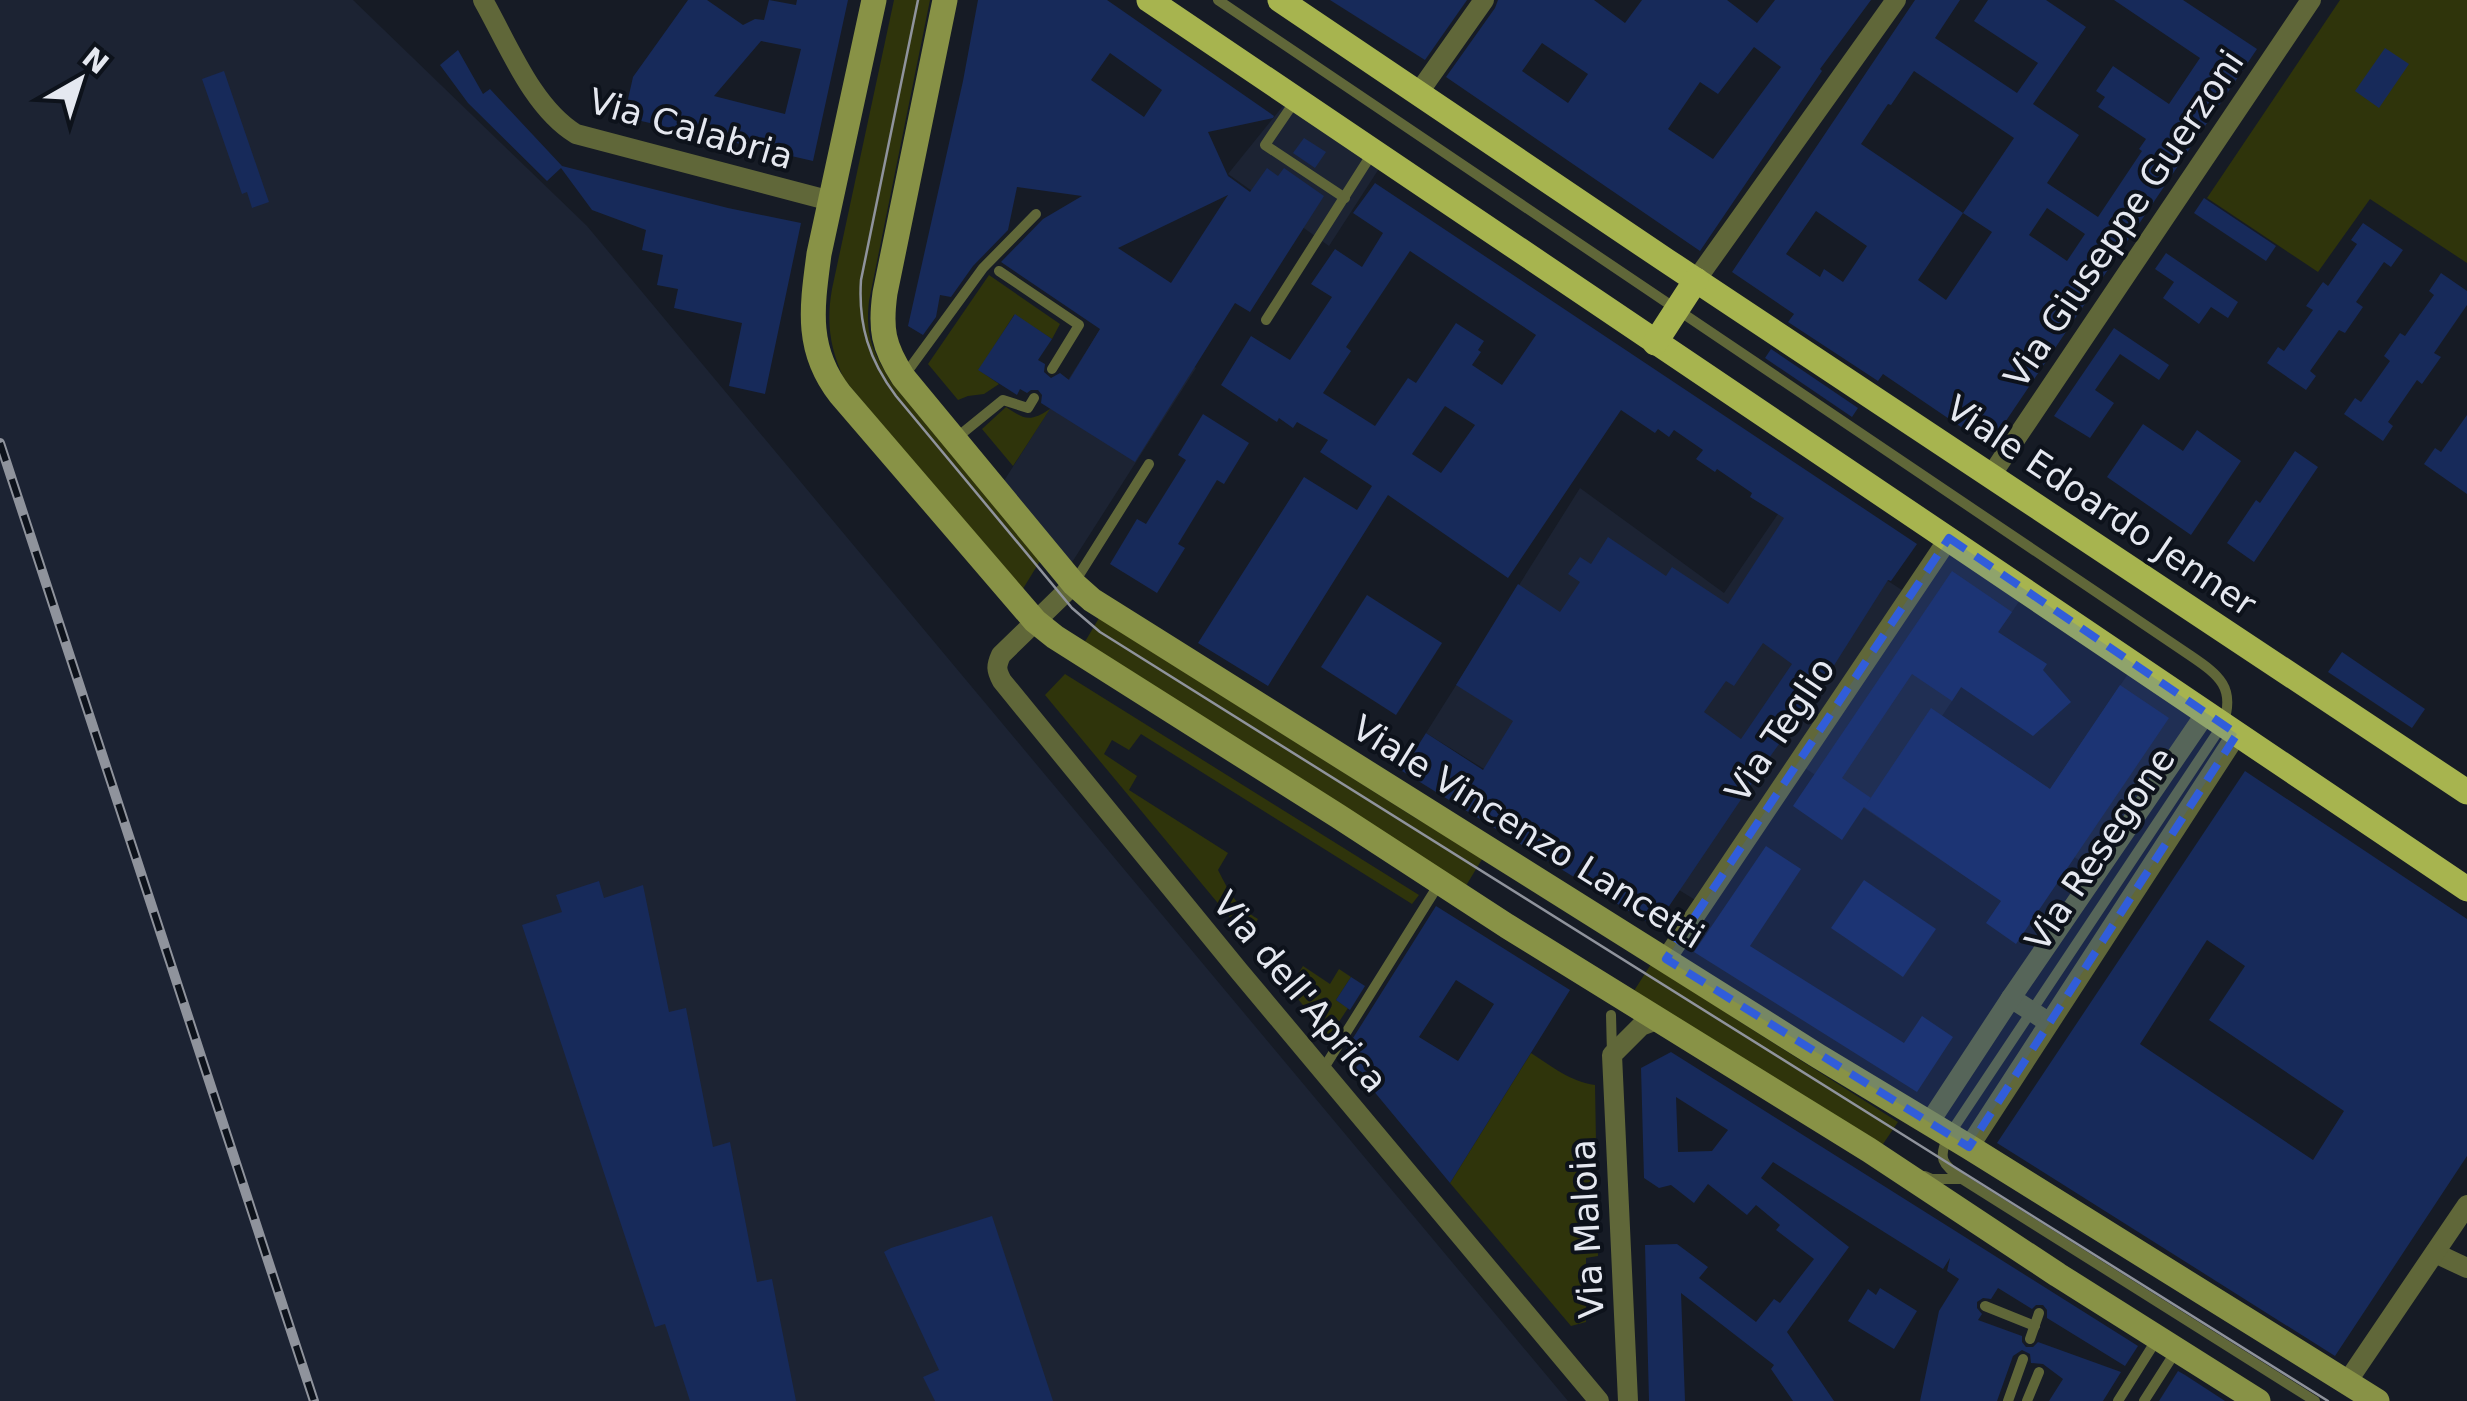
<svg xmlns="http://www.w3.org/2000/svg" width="2467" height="1401" font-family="'DejaVu Sans',sans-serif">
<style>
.built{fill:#1c2333}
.green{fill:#2f340b}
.building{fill:#172a5a;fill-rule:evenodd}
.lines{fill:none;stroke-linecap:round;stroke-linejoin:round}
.lane{stroke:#606739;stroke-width:10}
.street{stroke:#606739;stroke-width:20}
.secondary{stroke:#889246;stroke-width:25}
.primary{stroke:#a7b44f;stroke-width:25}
.tram{stroke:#8f939c;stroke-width:2.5}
.rail-casing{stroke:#8f939c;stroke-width:10}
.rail{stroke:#0d121b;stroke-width:6;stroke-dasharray:19;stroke-linecap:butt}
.marked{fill:#315dda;fill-opacity:0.2;stroke:#315dda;stroke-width:8;stroke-dasharray:20 12;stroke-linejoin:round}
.labels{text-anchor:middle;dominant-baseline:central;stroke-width:8;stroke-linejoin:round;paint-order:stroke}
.street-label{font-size:35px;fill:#e5e8f0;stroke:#0d121b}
</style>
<rect width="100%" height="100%" fill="#161b25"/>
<g class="built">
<polygon points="0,0 353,0 587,226 1568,1401 0,1401"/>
<polygon points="1287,101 1382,164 1329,246 1228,174"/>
<polygon points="1113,309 1196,368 1069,567 1002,484"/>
<polygon points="1580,488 1724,593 1780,511 1905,592 1700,903 1426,733"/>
<polygon points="1949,543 2024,594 1942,716 2050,789 2132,668 2199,714 2092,869 2026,824 1982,888 1802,766"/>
</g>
<g class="green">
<path d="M894,0H930L869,301C865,337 873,351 891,382L1040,561L1021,592L844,379C830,348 826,323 832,289Z"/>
<polygon points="2340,0 2467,0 2467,263 2370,199 2318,272 2207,198"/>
<polygon points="989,275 1060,324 1052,339 1014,315 979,370 999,384 984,394 968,396 958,400 928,364"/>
<path d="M1006,407C1025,420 1030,422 1050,409L1013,466L982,429Z"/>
<polygon points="1099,618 1417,819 1484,856 1464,889 1083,645"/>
<path d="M1065,674L1419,895L1412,904L1141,734L1129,750L1112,740L1104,754L1137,776L1129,790L1228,853L1218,870C1230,893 1235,905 1258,919L1246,937L1045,695Z"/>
<polygon points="1653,961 1737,1020 1898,1122 1881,1147 1632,994"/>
<polygon points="1303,966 1330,984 1339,969 1351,977 1336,1000 1348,1008 1329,1037 1289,988"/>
<path d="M1531,1053C1551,1066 1571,1082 1595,1085L1598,1256L1586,1258V1322L1571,1326L1450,1183Z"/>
</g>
<g class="building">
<path d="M688,0H707L743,25L755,19L764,20L769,0L796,5L797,0H848L813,161L624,117L633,77ZM761,41L801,49L785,114L714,96Z"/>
<path d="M978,0H1107L1274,116L1273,118L1208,132L1228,176L1250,192L1267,168L1278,176L1284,168L1324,196L1250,312L1235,303L1135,462L1041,403L1042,395L1038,390H1031L1027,393L1020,389L1017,395L978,370L1015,314L1052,339L1038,360L1045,364L1044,372L1051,378L1060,373L1069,380L1100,329L1001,262L1043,219L1082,196L1017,187L1008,230L973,266L951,297L940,295L936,317L923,335L908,326L963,81ZM1110,53L1162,90L1144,117L1091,80ZM1228,195L1171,283L1118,248Z"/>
<polygon points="1330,0 1467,0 1425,60"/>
<path d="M1498,0H1594L1625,23L1642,0H1727L1757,23L1775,0H1871L1820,69L1822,71L1700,251L1446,77L1495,8ZM1542,43L1588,74L1568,103L1522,71ZM1754,47L1781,67L1713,159L1668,129L1700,82L1718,94Z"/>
<path d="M1915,0H1960L1935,38L2017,93L2038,63L1974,21L1988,0H2046L2086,27L2033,104L2079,135L2047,183L2098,217L2142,151L2139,149L2146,139L2098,107L2105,97L2096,91L2113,66L2169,104L2200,58L2114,0H2183L2257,49L1989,446L1883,374L1878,381L1788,322L1794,314L1732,272ZM1914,71L2014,138L1963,213L1861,144L1888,104L1891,105ZM2047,208L2085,234L2067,261L2029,235ZM1816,211L1867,246L1843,282L1824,269L1820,277L1786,254ZM1963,213L1992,232L1946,300L1918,280Z"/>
<polygon points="2385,48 2409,64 2379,108 2355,91"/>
<polygon points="458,50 483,94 490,89 562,166 728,208 801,223 765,394 729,386 742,323 674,308 678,289 657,285 663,255 642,250 646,230 592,210 561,168 547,181 468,103 440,65"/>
<polygon points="224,71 269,202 252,208 247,192 242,194 202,79"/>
<polygon points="1304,138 1326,152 1315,168 1293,153"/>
<path d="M1375,183L1917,544L1891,581L1888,580L1821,686L1769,758L1655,927L1402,771L1426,733L1483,770L1513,721L1456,685L1518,584L1560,612L1580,582L1568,574L1580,557L1591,564L1608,537L1666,576L1672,567L1728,604L1784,518L1750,497L1752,493L1717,469L1715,472L1696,459L1703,450L1674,430L1669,437L1658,429L1655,433L1621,410L1508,578L1388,495L1268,686L1198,643L1304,477L1357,510L1372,486L1320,452L1328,440L1297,422L1293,428L1279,418L1277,422L1221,385L1251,336L1290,360L1332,297L1311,284L1335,249L1362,267L1383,233L1353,213ZM1410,251L1536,335L1502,385L1472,365L1481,352L1478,350L1484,341L1456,323L1416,383L1408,378L1375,426L1323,393L1351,351L1346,347ZM1445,406L1475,425L1441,473L1412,454ZM1763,643L1792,664L1741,739L1704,712L1726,681L1734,686Z"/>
<polygon points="2204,198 2276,246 2266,261 2194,213"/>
<polygon points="2363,223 2403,250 2391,267 2384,262 2356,302 2363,307 2345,333 2339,330 2310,371 2316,376 2306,390 2267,363 2278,347 2284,351 2313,310 2306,306 2323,282 2328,286 2357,244 2351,240"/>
<polygon points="2166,253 2238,302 2228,318 2211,307 2199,324 2163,298 2174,282 2155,269"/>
<polygon points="2441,273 2467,291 2467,305 2434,353 2441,357 2422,384 2417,380 2388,422 2393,426 2383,441 2344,414 2355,398 2361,402 2390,361 2384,356 2400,333 2405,336 2434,295 2429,291"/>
<polygon points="2114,328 2169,365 2159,380 2120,354 2095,390 2114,403 2090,438 2054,416"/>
<polygon points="1771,349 1858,408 1852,417 1765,358"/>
<polygon points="1203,414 1249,443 1224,484 1217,480 1178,544 1185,548 1157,593 1110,564 1137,519 1146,524 1186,460 1178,455"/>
<polygon points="2467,415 2467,494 2424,464 2435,448 2441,452"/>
<polygon points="2143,424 2183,451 2197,430 2241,461 2191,535 2107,477"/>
<polygon points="2295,451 2318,467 2254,562 2227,543 2256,500 2260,503"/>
<polygon points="1952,571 2012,612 1998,632 2047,664 2043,670 2071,702 2033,736 1961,687 1952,701 1912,674 1842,778 1871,798 1866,805 1931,708 2050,789 2120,685 2169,718 2016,944 1986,923 2001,901 1864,807 1842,840 1793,806"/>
<polygon points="1367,595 1442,643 1396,715 1321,667"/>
<polygon points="2342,652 2425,709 2412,728 2328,672"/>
<path d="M2245,771L2467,919V1156L2335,1356L1997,1143ZM2207,940L2245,966L2209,1020L2344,1111L2313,1160L2140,1044Z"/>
<polygon points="1766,846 1801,869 1750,946 1904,1043 1922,1016 1953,1037 1917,1092 1694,952"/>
<polygon points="1864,880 1936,929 1903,977 1831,928"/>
<polygon points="599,881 604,898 643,885 669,1012 686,1008 713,1147 730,1142 757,1282 772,1279 796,1401 690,1401 665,1324 655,1327 522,925 562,912 556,895"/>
<path d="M1436,906L1570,990L1450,1183L1343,1054ZM1456,980L1494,1004L1458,1061L1419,1037Z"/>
<polygon points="1351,977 1365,986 1350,1010 1336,1000"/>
<path d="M1671,1052L2138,1346L2125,1366L2047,1318V1310L2043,1305H2036L2032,1309L1998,1288L1991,1299L1983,1298L1977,1302V1308L1982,1314L1978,1320L2022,1336V1342L2026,1347H2033L2038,1342L2121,1372L2103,1401H2049L2063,1379L2043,1364L2031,1363L2030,1354L2022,1350L2013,1356L1997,1401H1920L1939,1311L1959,1279L1947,1271L1950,1258L1943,1269L1773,1162L1761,1178L1849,1247L1787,1332L1834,1401H1793L1771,1369L1774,1365L1681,1293L1685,1401H1649L1645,1245L1677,1244L1708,1267L1699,1278L1756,1322L1774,1299L1780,1303L1814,1259L1776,1230L1780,1225L1756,1205L1747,1215L1708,1184L1694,1203L1671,1185L1659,1188L1644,1178L1641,1068ZM1676,1097L1728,1130L1712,1151L1678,1152Z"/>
<polygon points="992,1216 1053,1401 935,1401 923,1377 939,1370 884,1252 891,1248"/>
<polygon points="1880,1288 1917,1311 1894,1349 1848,1321 1868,1289 1876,1295"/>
<polygon points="2178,1371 2185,1375 2225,1401 2159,1401"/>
</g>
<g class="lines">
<g class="lane">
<path d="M1218,0L2191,656C2219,675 2236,688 2223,724L1949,1135C1937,1158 1942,1164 1962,1179L2315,1401"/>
<polyline points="1295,101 1265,145 1345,198"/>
<polyline points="999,271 1079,325 1052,369"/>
<polyline points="1266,320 1373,152"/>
<polyline points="904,376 983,268 1036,214"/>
<polyline points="955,439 1003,400 1028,408 1034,398"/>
<polyline points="1074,583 1149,464"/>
<polyline points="1611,1015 1612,1054"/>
<polyline points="1322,1071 1439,884"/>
<polyline points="1925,1176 1932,1179 1962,1179"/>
<polyline points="1985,1306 2035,1326"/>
<polyline points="2030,1339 2039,1313"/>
<polyline points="2008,1401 2023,1359"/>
<polyline points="2027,1401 2039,1372"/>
<polyline points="2118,1401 2157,1339"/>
<polyline points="2144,1401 2176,1351"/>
</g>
<g class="street">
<path d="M483,0C508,44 532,107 576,134L831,201"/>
<polyline points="1419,92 1484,0"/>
<polyline points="1696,280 1896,0"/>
<polyline points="1992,474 2311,0"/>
<path d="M1074,584L1001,655C996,666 996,670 1002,681L1239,971L1599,1401"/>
<polyline points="1666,959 1949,538"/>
<polyline points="2011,998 2048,1022"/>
<polyline points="1929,1123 2011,998 2206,713"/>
<polyline points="1969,1147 2237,734"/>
<polyline points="2435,1253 2467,1268"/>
<polyline points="2347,1382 2467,1205"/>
<polyline points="1628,1401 1612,1055 1641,1026 1657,1020"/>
</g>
<g class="secondary">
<path d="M874,0L819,254C812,307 805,349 840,394L1035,621L1055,637L1338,816L1507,926L1869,1150L2058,1275L2258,1401"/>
<path d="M945,0L885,293C880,329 883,346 903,377L1074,584L1092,600L1818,1056L1969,1147L2377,1401"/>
</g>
<g class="primary">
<polyline points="1149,0 2467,889"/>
<polyline points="1280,0 1667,261 2467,792"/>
<polyline points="1655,343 1696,280"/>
</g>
<path class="tram" d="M918,0L861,280C858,325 869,360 896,396L1072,608L1100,632L2328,1401"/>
<defs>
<polyline id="rail" points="0,443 314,1401"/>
</defs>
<use href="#rail" class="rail-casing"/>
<use href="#rail" class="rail"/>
</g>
<path class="marked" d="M1949,538L2237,734L1969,1147L1666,959Z"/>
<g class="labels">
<g class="street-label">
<text transform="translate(691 129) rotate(16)">Via Calabria</text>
<text transform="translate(2124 219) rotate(-56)">Via Giuseppe Guerzoni</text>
<text transform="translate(2101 506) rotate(34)">Viale Edoardo Jenner</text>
<text transform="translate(1780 730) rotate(-56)">Via Teglio</text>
<text transform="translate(1528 832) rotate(32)">Viale Vincenzo Lancetti</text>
<text transform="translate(2100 849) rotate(-56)">Via Resegone</text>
<text transform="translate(1300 992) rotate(50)">Via dell'Aprica</text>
<text transform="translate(1587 1229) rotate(-93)">Via Maloia</text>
</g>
</g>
<g transform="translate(80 80) rotate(39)" stroke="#0d121b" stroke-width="8" paint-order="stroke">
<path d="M0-8L18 38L0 25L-18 38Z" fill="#e5e8f0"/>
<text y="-15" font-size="28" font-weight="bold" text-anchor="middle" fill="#e5e8f0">N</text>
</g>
</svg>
